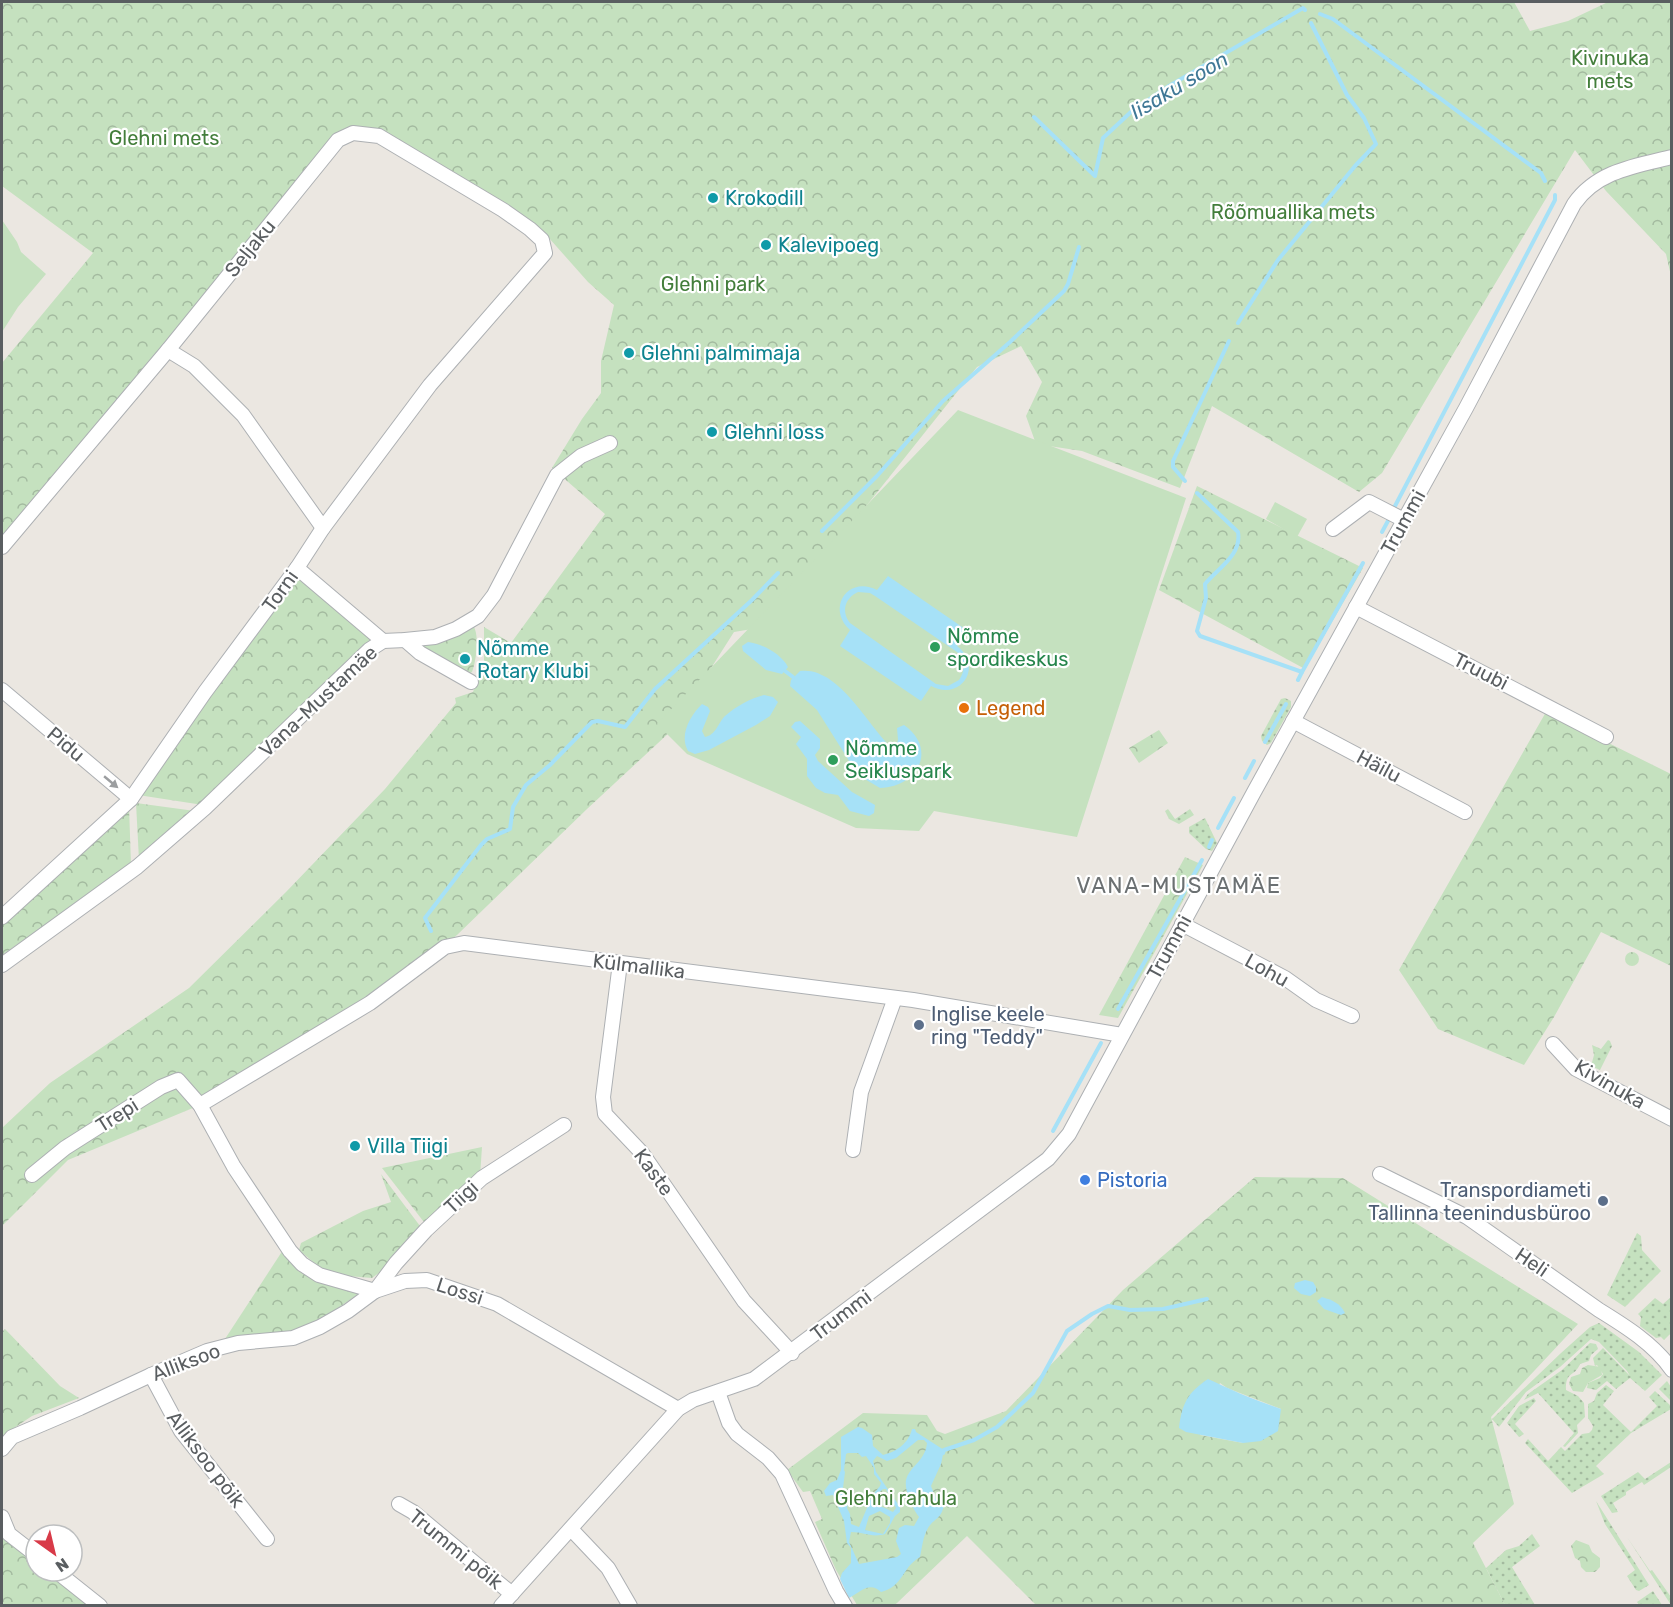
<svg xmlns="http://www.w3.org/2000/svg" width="1673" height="1607" font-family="Rubik,sans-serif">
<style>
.grass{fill:url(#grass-dots)}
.forest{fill:url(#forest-crowns);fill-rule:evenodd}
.garden{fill:#c5e1bf}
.water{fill:#a6e1f7;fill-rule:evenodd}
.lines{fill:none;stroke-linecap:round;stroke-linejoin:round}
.stream{stroke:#a6e1f7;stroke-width:4}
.street-casing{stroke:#adb0b3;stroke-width:16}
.street{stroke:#fff;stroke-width:14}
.oneway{fill:#9c9ea0}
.culture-dot{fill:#0f9aa8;stroke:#fff;stroke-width:2}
.leisure-dot{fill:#2e9e5b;stroke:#fff;stroke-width:2}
.food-dot{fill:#e8710a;stroke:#fff;stroke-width:2}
.service-dot{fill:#5c6f8a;stroke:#fff;stroke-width:2}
.shop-dot{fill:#3f7fe0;stroke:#fff;stroke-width:2}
.labels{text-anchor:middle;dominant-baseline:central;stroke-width:4.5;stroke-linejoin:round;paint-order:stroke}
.park-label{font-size:20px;fill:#437e3b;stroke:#fff}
.culture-label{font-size:20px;fill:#0d838f;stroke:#fff;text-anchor:start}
.street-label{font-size:20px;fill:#5a5e61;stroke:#fff}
.leisure-label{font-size:20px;fill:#27864d;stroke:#fff;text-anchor:start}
.food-label{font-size:20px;fill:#c56008;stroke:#fff;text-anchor:start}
.service-label{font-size:20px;fill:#4e5e75;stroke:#fff;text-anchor:start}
.shop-label{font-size:20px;fill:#366cbe;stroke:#fff;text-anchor:start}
.water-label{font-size:21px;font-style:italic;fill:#3f7896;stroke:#fff}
.quarter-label{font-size:22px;letter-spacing:1.5px;fill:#6b7072;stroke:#fff}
</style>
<defs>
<pattern id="grass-dots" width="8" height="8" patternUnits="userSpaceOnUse" patternTransform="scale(1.5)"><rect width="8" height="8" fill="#c5e1bf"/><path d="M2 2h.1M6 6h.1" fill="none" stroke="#a3ba9f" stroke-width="1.8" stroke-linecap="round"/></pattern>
<pattern id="forest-crowns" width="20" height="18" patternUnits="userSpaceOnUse" patternTransform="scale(1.5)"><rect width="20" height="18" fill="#c5e1bf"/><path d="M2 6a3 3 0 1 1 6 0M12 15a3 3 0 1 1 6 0" fill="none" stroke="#a3ba9f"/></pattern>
</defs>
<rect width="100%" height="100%" fill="#ebe7e1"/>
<g class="grass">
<polygon points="1285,698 1291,701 1291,707 1271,743 1267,745 1262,741 1261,736 1281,699"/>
<polygon points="1168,809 1175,819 1190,809 1194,815 1179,824 1169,819 1165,811"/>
<polygon points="1205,818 1217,843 1212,851 1206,849 1189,833 1189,827"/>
<polygon points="1608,1040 1610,1041 1612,1046 1600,1070 1591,1066 1594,1055 1592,1045 1601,1049"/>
<polygon points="1637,1233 1641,1236 1642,1250 1661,1271 1625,1307 1607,1295"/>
<polygon points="1671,1297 1671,1333 1664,1340 1661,1337 1656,1338 1640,1326 1641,1317 1638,1314 1655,1298 1663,1304"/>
<polygon points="1599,1323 1639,1352 1662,1375 1645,1391 1630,1378 1616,1389 1607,1381 1596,1390 1587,1388 1588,1383 1600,1378 1603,1374 1597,1365 1595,1366 1593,1358 1603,1348 1630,1376 1627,1371 1599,1342 1591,1339 1560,1367 1526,1392 1499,1427 1492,1419 1561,1353 1590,1327"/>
<path d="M1590,1343L1596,1344L1598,1349L1591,1355L1589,1361L1580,1364C1575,1377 1565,1371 1566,1390L1578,1396L1584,1403L1585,1417L1577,1425L1578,1433L1565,1447L1563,1446L1574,1433L1538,1393L1524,1400L1528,1394L1562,1370Z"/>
<polygon points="1667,1381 1671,1387 1671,1401 1659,1389"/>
<polygon points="1606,1385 1614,1391 1603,1405 1631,1432 1657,1406 1649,1397 1655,1391 1671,1406 1671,1409 1631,1433 1596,1466 1604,1474 1572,1493 1525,1443 1528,1439 1548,1461 1561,1447 1565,1451 1582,1434 1589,1433 1592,1430 1593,1426 1588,1418 1588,1404 1594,1401 1597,1393"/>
<polygon points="1534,1398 1536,1401 1515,1424 1524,1434 1519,1437 1507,1423 1519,1406"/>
<polygon points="1671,1462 1671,1467 1644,1485 1642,1482 1626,1492 1626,1495 1613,1503 1618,1512 1612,1513 1601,1496 1638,1472 1645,1479"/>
<polygon points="1596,1501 1649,1585 1639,1591 1636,1590 1627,1576 1635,1570 1605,1524"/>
<polygon points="1532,1534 1540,1546 1512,1567 1535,1605 1505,1605 1486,1568 1506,1550 1519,1546"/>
<polygon points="1627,1537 1650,1571 1652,1570 1671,1597 1671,1605"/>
<polygon points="1653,1591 1662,1605 1639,1605 1637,1602"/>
</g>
<g class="forest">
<polygon points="2,2 1514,2 1530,31 1568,21 1608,2 1671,2 1671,276 1666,254 1606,191 1575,150 1382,473 1359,492 1212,406 1180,488 1082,451 1036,444 1026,416 1042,382 1021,346 977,367 824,559 782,624 734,632 671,731 587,809 457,935 370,1003 200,1105 68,1160 2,1226 2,1128 50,1083 189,988 286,892 385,789 456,703 455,698 473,692 484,663 484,627 511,643 605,514 552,468 582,419 601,393 601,361 614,305 588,282 541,229 509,207 379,136 353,133 2,547 2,363 93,253 2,186"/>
<polygon points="1197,486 1363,568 1305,669 1159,590"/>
<polygon points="297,574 372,639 371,644 203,805 138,795"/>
<path d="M473,625C480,636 476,661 472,672L468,674L423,650V645Z"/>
<polygon points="1546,712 1671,774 1671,966 1601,932 1554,1017 1524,1065 1438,1029 1399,970"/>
<polygon points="1159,730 1168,743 1139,763 1129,748"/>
<polygon points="136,803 195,811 139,860"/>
<polygon points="129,806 131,865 2,955 2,924"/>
<polygon points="1185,857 1203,865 1118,1018 1099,1015"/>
<circle cx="1632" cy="959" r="7"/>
<polygon points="482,1147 480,1176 427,1226 382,1168"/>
<polygon points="381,1174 423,1230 391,1264 372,1278 348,1276 319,1267 299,1250 301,1243 363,1211 391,1202"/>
<path d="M1255,1177L1343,1178L1578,1324L1491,1417L1514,1504L1473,1543L1505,1605H1036L967,1536L897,1603L893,1606L857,1605L836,1570L815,1522L822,1519L810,1491L803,1492L787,1470L863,1413L927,1415L937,1431L945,1434L1006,1411L1123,1290ZM1220,1383L1227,1388L1281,1409L1243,1443L1200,1435Z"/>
<polygon points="283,1250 358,1294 317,1323 296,1333 223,1342"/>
<polygon points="5,1329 60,1386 79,1398 32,1416 2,1436 2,1332"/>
<polygon points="1588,1365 1601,1367 1602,1375 1588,1383 1583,1392 1573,1391 1569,1384 1571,1377 1580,1374 1582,1368"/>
<polygon points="2,1517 36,1555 36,1571 56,1571 100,1605 2,1605"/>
<polygon points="1576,1540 1589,1545 1592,1552 1600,1558 1600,1567 1595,1572 1586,1572 1581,1567 1580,1561 1575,1558 1571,1546"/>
</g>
<g class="garden">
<polygon points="2,220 17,242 21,252 46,274 18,307 2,332"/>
<polygon points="958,410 1186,498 1077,837 934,811 919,831 856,828 687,754 657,724"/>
<polygon points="1275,502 1307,519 1297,537 1266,519"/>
</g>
<g class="water">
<path d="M888,576L968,631L957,646C984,666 961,702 931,686L921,701L840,646L850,630C826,608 848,575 877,590ZM858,592L870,593L875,596L957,652C965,660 966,670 959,680L948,686L936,684L850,623C841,611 845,598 858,592Z"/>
<path d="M748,642C763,644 781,654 788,667L782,674L766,670L743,651L742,646Z"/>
<path d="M800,671C838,666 867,724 890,746H896L898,740L897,728L904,725C938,749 918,787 880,788L858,775L817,710L790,686L791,680Z"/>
<path d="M764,695L773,697L778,702L770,716L756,725L709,750L695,754L688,751C679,735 690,716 702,704L708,707L710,711L702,731L705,737C716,735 718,723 725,716C735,707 751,698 764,695Z"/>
<polygon points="800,721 820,739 820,748 815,755 818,761 852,792 875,805 874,813 869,816 850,811 838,795 825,793 816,788 807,776 807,759 796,744 801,737 791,727 795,722"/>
<polygon points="1305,1280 1313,1282 1316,1287 1316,1292 1310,1296 1301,1294 1294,1288 1295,1283"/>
<path d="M1322,1297C1332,1300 1340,1303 1345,1313L1341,1315L1324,1309L1317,1301Z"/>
<path d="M1208,1379C1216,1382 1222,1386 1230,1389C1247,1397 1264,1403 1281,1409L1278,1431L1261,1441L1243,1443L1186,1432L1179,1428C1182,1404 1187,1393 1208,1379Z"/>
<path d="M858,1427L862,1428L872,1435L873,1446L883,1455C896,1452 909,1443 912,1429H915L916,1432L944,1450L941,1464L931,1486L937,1502L944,1505C941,1520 934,1518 928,1528C923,1536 922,1548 920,1557C902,1567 904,1586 881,1592C869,1581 861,1592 849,1598L840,1579L842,1573L851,1563V1548L847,1543L844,1521L833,1495L826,1496L824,1491L830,1483L837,1480L841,1470V1437ZM918,1440H924L927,1443C925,1467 898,1468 908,1495C911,1503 913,1509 919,1517L914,1526L905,1525L899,1528L896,1541L901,1554L897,1557L859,1564L849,1542L851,1532C864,1532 872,1538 885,1534L895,1516L900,1512V1507L876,1472L873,1461L877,1456L887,1461L896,1458ZM848,1453H858L862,1457L866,1456L874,1468V1474L881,1483L880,1486L872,1496L859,1527L851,1524L850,1514L847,1508L848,1503L843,1488L845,1472L844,1470L846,1454ZM883,1489H886L896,1508L893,1512C886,1508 879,1507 873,1501L875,1496ZM880,1511L890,1517V1523L883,1534L865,1530L869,1516Z"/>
</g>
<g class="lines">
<g class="stream">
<polyline points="1320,14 1333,19 1541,173 1545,181"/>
<polyline points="1034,117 1095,176 1103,138 1132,111 1169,86 1303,8 1305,10"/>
<polyline points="1238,323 1278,260 1355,166 1376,144 1364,118 1347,95 1311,23"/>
<polyline points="1185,481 1173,467 1173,461 1229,341"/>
<path d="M1197,493L1238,532C1242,555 1218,568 1205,584L1206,598L1197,631L1200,636L1302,672L1298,680"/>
<polyline points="1395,506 1555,200 1555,195"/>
<polyline points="822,531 877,476 943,401 1010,342 1064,291 1068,284 1079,247"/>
<polyline points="1382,532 1389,519"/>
<polyline points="785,671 793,677"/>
<polyline points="1302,672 1363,563"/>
<polyline points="1265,742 1286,704"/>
<polyline points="1245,778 1254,761"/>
<polyline points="1218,828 1234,798"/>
<polyline points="1209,847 1212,840"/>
<polyline points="431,931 425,918 481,845 487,839 510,829 513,807 526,785 550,765 592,722 598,721 625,727 655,689 752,600 778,573"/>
<polyline points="1118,1009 1202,860"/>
<polyline points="1053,1131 1101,1043"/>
<polyline points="943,1453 944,1450 974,1440 997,1427 1033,1393 1067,1331 1092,1314 1108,1306 1130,1310 1163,1309 1207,1299"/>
</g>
<defs>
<g id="street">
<polyline points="168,350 194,366 243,415 323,528"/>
<polyline points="1333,529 1369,502 1404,520"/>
<polyline points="2,547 168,350 338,140 353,133 379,136 503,210 530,229 542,240 545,253 430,385 323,528 297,568 205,692 131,799 2,917"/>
<polyline points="297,568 383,641"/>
<polyline points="1356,607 1606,737"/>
<polyline points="405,640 420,653 471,682"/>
<polyline points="2,690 131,799"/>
<polyline points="1293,721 1465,812"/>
<polyline points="1182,924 1285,978 1316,1000 1352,1016"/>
<polyline points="620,963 603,1097 605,1114 642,1153 744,1301 792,1353"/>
<polyline points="2,965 137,867 205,808 369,650 383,641 405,640 435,637 456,629 478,616 494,595 557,475 581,456 610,443"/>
<polyline points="1553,1044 1576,1069 1672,1119"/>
<polyline points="200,1105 370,1003 445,947 464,943 913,1000 1122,1035"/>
<polyline points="853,1150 861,1092 895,998"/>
<path d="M1380,1174L1467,1217L1599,1310C1625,1326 1654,1344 1672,1370"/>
<polyline points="32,1175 65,1148 161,1087 178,1080 200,1105 234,1167 290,1251 302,1264 319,1275 375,1291 405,1281 427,1280 497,1304 678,1409"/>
<polyline points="151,1375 181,1431 267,1539"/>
<polyline points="718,1392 729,1423 737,1434 768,1458 782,1474 836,1591 845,1606"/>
<polyline points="2,1449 12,1437 80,1408 151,1375 207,1351 238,1343 293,1338 320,1327 348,1311 375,1291 396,1263 426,1230 482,1178 564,1125"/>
<polyline points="399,1504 413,1512 512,1594"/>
<polyline points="2,1517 9,1534 36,1555"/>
<polyline points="571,1529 608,1568 630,1606"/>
<polyline points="56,1571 100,1606"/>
<path d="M501,1606L678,1409L693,1400L754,1379L1048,1159L1069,1134L1254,792L1466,408L1574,204C1597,171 1635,166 1672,157"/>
</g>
</defs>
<use href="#street" class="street-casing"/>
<use href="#street" class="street"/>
</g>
<defs><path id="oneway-solid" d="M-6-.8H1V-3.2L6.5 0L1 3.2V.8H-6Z" transform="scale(1.5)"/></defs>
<use class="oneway" href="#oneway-solid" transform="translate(111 782) rotate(40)"/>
<g class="culture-dot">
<circle cx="713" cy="198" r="6"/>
<circle cx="766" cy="245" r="6"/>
<circle cx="629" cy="353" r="6"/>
<circle cx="712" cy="432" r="6"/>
<circle cx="465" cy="659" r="6"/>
<circle cx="355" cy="1146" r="6"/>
</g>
<g class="leisure-dot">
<circle cx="935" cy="647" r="6"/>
<circle cx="833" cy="760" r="6"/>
</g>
<circle class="food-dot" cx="964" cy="708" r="6"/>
<g class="service-dot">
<circle cx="919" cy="1025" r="6"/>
<circle cx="1603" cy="1201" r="6"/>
</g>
<circle class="shop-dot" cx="1085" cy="1180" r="6"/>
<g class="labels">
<g class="park-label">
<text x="1610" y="58">Kivinuka<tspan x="1610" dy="23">mets</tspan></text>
<text x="164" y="138">Glehni mets</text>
<text x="1293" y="212">Rõõmuallika mets</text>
<text x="713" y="284">Glehni park</text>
<text x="896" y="1498">Glehni rahula</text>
</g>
<g class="culture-label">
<text x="725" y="198">Krokodill</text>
<text x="778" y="245">Kalevipoeg</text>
<text x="641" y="353">Glehni palmimaja</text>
<text x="724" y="432">Glehni loss</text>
<text x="477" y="648">Nõmme<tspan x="477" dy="23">Rotary Klubi</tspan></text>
<text x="367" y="1146">Villa Tiigi</text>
</g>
<g class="street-label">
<text transform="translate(250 248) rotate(-51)">Seljaku</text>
<text transform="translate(1403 522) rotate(-61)">Trummi</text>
<text transform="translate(280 591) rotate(-54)">Torni</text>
<text transform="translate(1481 671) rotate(27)">Truubi</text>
<text transform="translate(318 701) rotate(-43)">Vana-Mustamäe</text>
<text transform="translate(66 744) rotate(40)">Pidu</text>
<text transform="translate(1379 766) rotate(28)">Häilu</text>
<text transform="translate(1169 947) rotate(-61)">Trummi</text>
<text transform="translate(639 966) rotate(7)">Külmallika</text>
<text transform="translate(1267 970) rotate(29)">Lohu</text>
<text transform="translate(1610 1084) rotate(30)">Kivinuka</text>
<text transform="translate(117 1115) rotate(-32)">Trepi</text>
<text transform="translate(654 1172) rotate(54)">Kaste</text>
<text transform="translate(461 1197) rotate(-43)">Tiigi</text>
<text transform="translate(1532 1262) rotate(34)">Heli</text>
<text transform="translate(460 1291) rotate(18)">Lossi</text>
<text transform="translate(841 1315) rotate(-37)">Trummi</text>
<text transform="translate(186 1362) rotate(-21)">Alliksoo</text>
<text transform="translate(206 1459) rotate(53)">Alliksoo põik</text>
<text transform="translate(456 1549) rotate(39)">Trummi põik</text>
</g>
<g class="leisure-label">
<text x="947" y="636">Nõmme<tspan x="947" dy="23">spordikeskus</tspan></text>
<text x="845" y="748">Nõmme<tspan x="845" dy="23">Seikluspark</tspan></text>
</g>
<g class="food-label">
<text x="976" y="708">Legend</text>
</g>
<g class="service-label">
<text x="931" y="1014">Inglise keele<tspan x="931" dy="23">ring "Teddy"</tspan></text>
<text x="1591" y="1190" text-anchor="end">Transpordiameti<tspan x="1591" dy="23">Tallinna teenindusbüroo</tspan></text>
</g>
<g class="shop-label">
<text x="1097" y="1180">Pistoria</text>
</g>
<g class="water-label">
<text transform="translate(1179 85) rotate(-31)">Iisaku soon</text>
</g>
<g class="quarter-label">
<text x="1179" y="885">VANA-MUSTAMÄE</text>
</g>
</g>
<rect width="1673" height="1607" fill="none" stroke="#5a5e61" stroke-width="6"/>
<g transform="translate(54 1553) rotate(146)"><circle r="28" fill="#ffffff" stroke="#bdbfc0" stroke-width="1.5"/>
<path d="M0-4.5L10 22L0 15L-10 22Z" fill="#d83a48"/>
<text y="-9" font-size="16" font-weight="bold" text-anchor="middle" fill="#5a5e61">N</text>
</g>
</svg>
